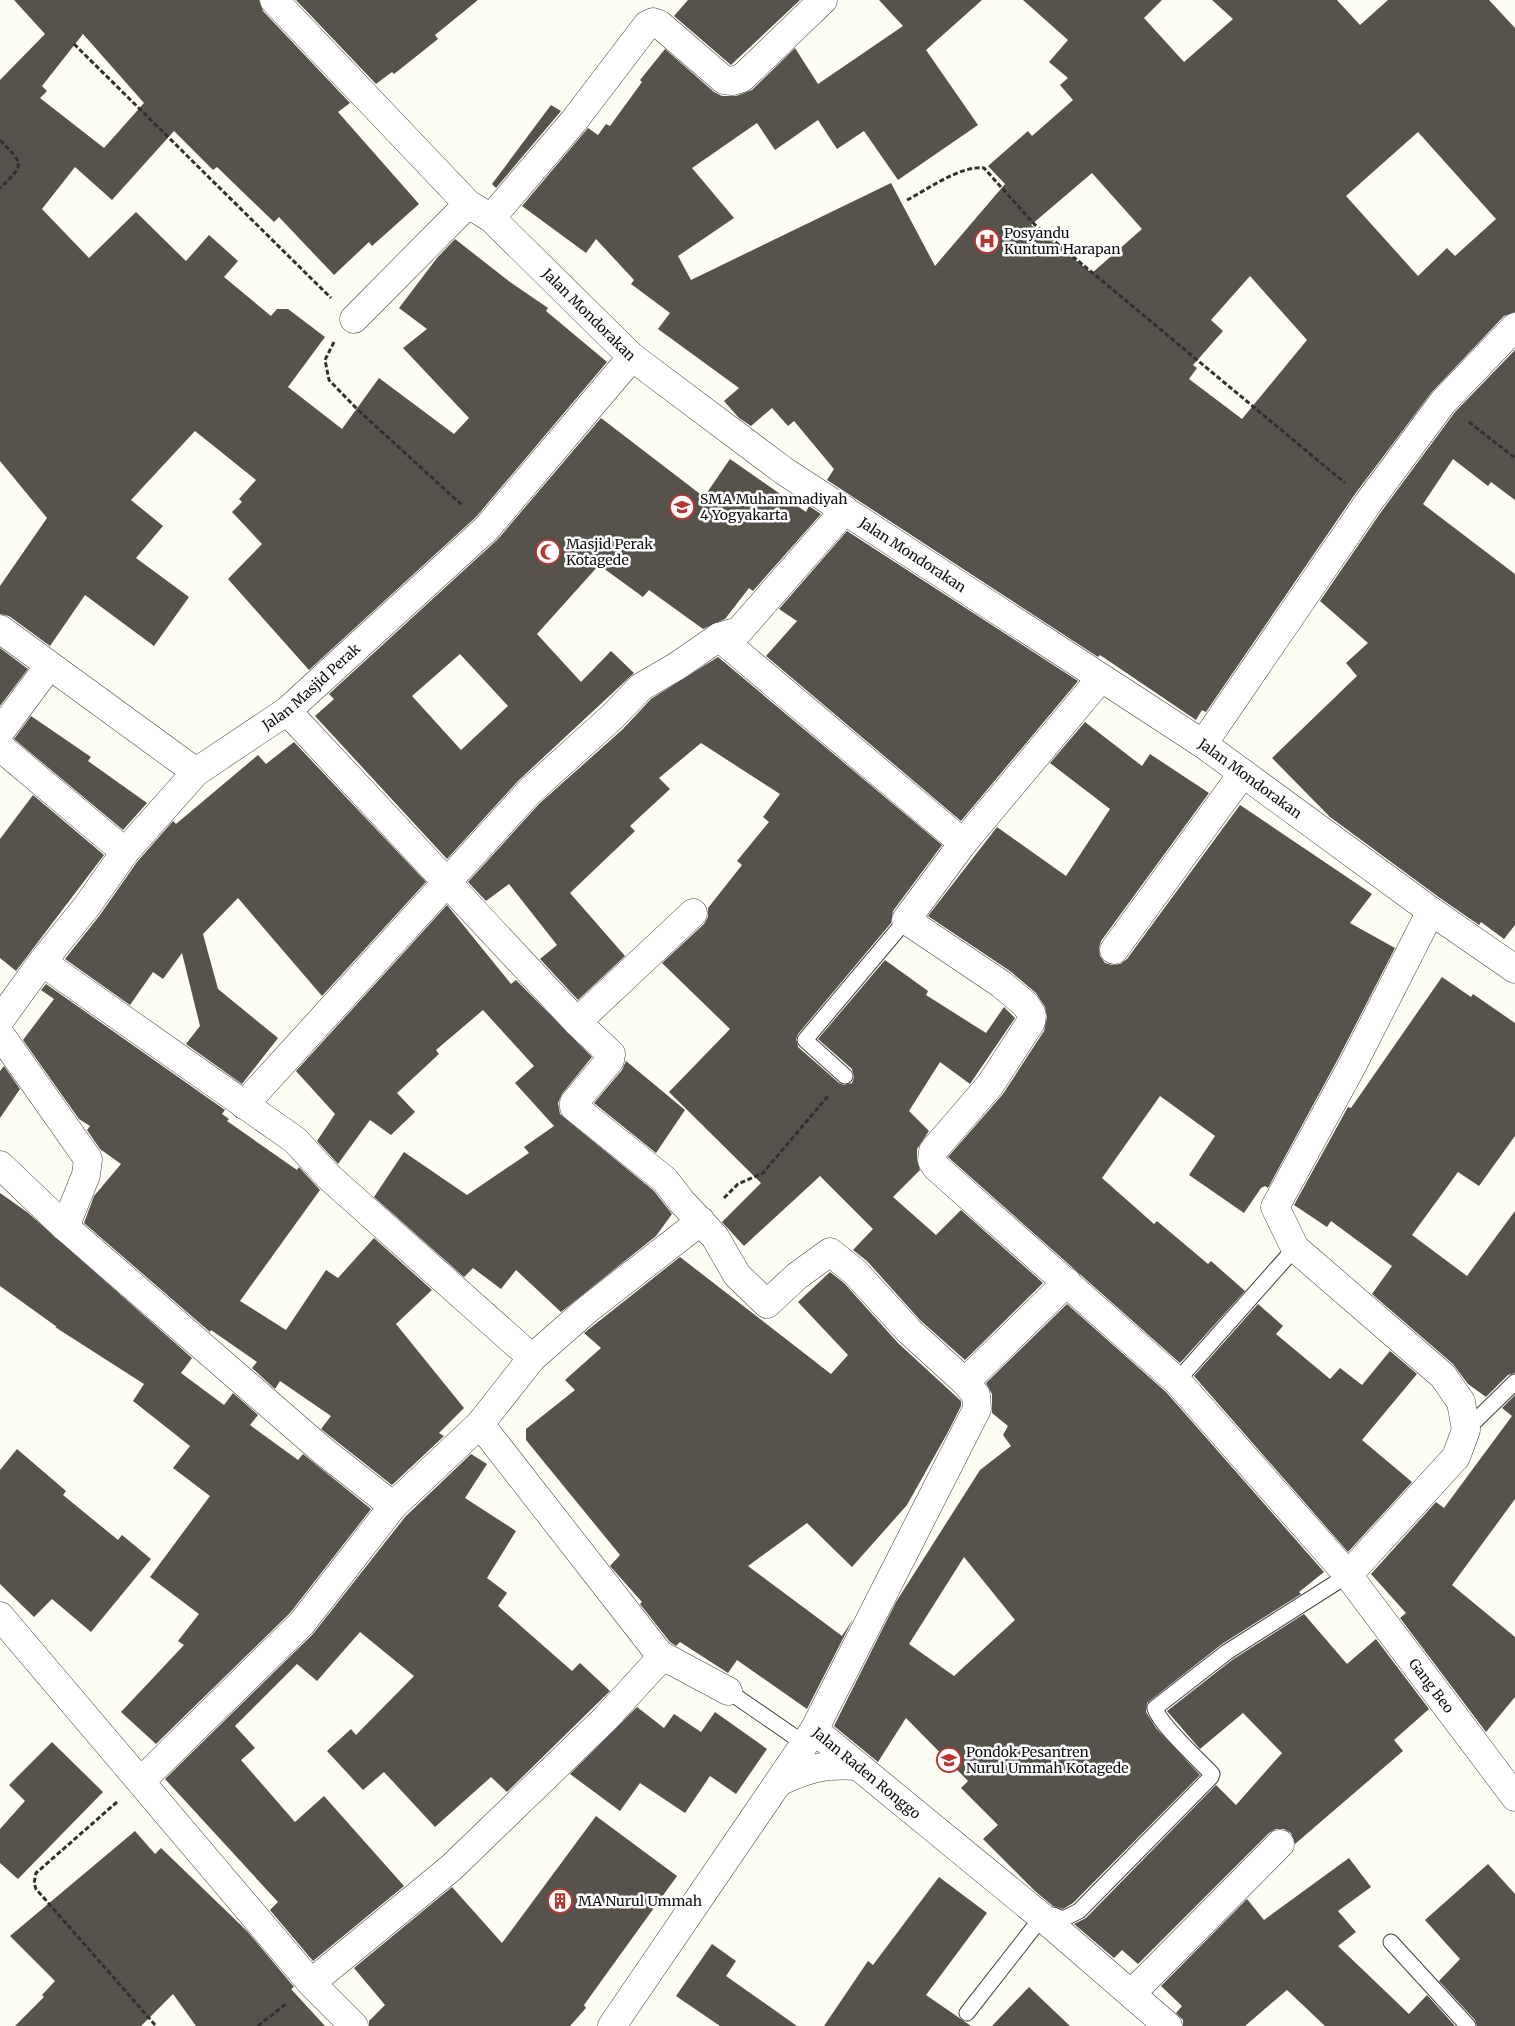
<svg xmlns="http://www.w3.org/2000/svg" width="1515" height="2026" font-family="Merriweather,serif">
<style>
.building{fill:#57524c;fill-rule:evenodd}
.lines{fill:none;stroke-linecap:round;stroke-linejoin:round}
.service-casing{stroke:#424242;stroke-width:17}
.minor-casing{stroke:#424242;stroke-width:29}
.tertiary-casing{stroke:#424242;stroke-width:29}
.path{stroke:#313131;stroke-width:3;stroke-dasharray:5 2.5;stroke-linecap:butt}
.service{stroke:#fff;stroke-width:15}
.minor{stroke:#fff;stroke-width:28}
.tertiary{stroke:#fff;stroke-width:28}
.labels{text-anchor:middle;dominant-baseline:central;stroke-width:5;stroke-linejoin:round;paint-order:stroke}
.poi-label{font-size:14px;fill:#0f0f0f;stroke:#fff;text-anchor:start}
.street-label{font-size:14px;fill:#0f0f0f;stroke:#fff}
</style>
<rect width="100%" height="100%" fill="#fefdf3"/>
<g class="building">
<path d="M14,0H259L263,11L350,103L338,112L419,204L372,246L369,242L334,275L279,217L274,222L217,167L213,170L174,131L112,200L75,167L42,209L89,258L136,212L186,261L209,235L238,261L224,277L271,316L277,309H288L325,337L288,387L342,429L379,378L454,434L469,418L403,348L427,329L399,308L437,258L455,239L510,282L548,308L546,311L607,362L476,517L309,670L228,579L262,544L232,512L242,502L239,499L256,480L195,431L131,500L163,526L136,558L189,597L154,646L85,595L50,646L9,616L0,614V586L47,518L0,461V80L45,34ZM83,34L144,103L104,148L40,98L47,91L42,86Z"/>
<polygon points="296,0 478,0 435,35 438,39 394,74 392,72 376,84"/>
<polygon points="688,0 800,0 731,65 674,16"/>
<path d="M879,0H982L926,50L978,125L898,180L864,131L837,149L818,120L775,150L757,123L692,168L734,218L678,256L691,280L891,183L935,266L1005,184L988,166L1028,131L1032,136L1073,100L1060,85L1068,78L1049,62L1068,40L1023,0H1162L1144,18L1184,62L1233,19L1212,0H1337L1360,25L1388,0H1489L1515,28V312L1504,316L1431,393L1355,494L1206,712L1202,710L1196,720L1100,655L1098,657L827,480L834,469L794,421L788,426L772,408L751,426L739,418L724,401L739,388L658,329L670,313L631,284L634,280L596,239L586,253L522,206L588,128L598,135L606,124L610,126L642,82L640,80L665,49L714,92L722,96H736L752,90L795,48L818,84L903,26ZM1418,132L1496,219L1455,256L1447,248L1418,276L1346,196ZM1092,173L1142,229L1092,273L1031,225ZM1250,276L1307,340L1242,419L1189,379L1197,368L1193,365L1223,331L1211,320Z"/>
<polygon points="551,105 561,111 496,188 492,184"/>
<polygon points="1515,350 1515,500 1491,482 1488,486 1453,459 1423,504 1515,574 1515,925 1504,939 1481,922 1479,925 1440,898 1330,817 1272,758 1357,676 1346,663 1368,643 1320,601 1381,512 1455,412"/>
<path d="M601,418L704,497L730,459L806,512L809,506L821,514L753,591L749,588L725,619L703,629L649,590L643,597L599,565L537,634L581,682L611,651L634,673L518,781L447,859L315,716L334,699L329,694L498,539ZM460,654L508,706L461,750L412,696Z"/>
<polygon points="847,531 1078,681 961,821 766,656 797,621 779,609"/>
<polygon points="0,648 28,669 0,706"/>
<polygon points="718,657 942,845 893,911 891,923 798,1034 796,1039 798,1047 839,1083 844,1085 852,1083 854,1077 852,1069 818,1039 885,960 928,991 926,995 986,1033 1004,1007 1015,1018 970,1084 940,1062 909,1111 929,1131 917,1149 917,1160 920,1170 893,1197 936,1235 961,1210 1043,1283 965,1360 920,1320 867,1261 853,1250 873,1229 820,1176 744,1246 722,1222 761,1183 669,1092 730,1029 662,963 704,924 708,917 708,908 742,865 737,861 769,822 763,817 780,794 701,743 659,778 670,789 630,826 635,831 570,893 625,956 578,1000 540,959 557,945 509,884 486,901 468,882 540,803 623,729 651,699"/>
<polygon points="31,716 91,757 88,761 147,803 123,830 14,739"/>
<polygon points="1085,722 1142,766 1150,754 1209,793 1101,941 1099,948 1100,956 1105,963 1112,965 1120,964 1127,959 1240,805 1372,894 1350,923 1395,948 1338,1059 1268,1188 1265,1186 1261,1188 1244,1213 1189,1175 1215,1136 1160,1096 1102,1178 1154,1224 1157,1221 1208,1264 1211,1261 1245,1291 1180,1363 948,1157 1003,1094 1044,1031 1047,1017 1045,1007 1036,993 1010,971 928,916 997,827 1066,876 1110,809 1050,763"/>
<polygon points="294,742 426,882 322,996 238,898 203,934 218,989 278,1038 242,1084 186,1044 200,1026 182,953 163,979 153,972 130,1005 65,959 100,915 137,862 173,821 176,824 258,755 266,764"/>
<polygon points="33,795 104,855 16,971 0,958 0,839"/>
<polygon points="447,905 511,984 516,980 592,1057 562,1094 558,1103 560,1114 654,1191 672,1214 656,1236 561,1312 516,1270 501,1289 473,1268 464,1277 374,1197 404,1152 467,1195 529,1153 524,1147 554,1126 515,1083 534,1066 483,1010 436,1050 439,1054 397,1093 415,1112 391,1135 370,1120 338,1164 317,1141 335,1114 296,1071"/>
<polygon points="1442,977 1471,997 1473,994 1515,1023 1515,1136 1479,1186 1458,1172 1412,1235 1467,1276 1515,1211 1515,1373 1508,1375 1486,1397 1468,1384 1453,1364 1372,1294 1392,1266 1331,1221 1327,1227 1294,1205 1348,1107 1351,1108"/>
<polygon points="46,984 225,1110 222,1114 229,1119 227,1121 297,1170 299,1167 320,1190 240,1301 286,1330 326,1270 338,1278 374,1238 432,1290 396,1324 464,1408 439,1433 444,1436 392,1485 321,1429 331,1416 280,1381 275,1389 252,1368 257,1362 211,1330 210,1332 84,1223 94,1196 121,1164 100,1149 87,1130 90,1126 79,1119 23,1040 54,999 41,990"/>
<polygon points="626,1061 685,1110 656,1153 594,1103 622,1070"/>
<polygon points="4,1066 20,1089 0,1118 0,1071"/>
<polygon points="0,1193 27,1212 192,1358 181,1373 224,1405 233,1393 258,1415 250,1425 298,1460 303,1454 371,1509 290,1613 156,1744 121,1712 184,1645 178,1641 199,1614 150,1577 210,1496 173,1468 190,1446 133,1401 144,1384 55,1327 57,1327 0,1286"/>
<polygon points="680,1257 831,1374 848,1355 798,1302 830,1272 844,1283 898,1343 961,1401 961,1406 948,1432 907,1505 852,1567 807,1523 748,1566 842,1636 853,1619 807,1709 737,1660 728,1673 680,1642 676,1646 670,1642 640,1604 642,1602 610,1566 620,1555 526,1440 526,1429 575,1390 565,1380 601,1348 584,1333"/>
<path d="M1067,1304L1166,1392L1324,1572L1299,1592L1301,1594L1222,1644L1147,1703L1146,1712L1156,1728L1200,1775L1073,1903L1063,1909L1053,1906L1035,1891L983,1839L998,1825L961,1788L968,1781L906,1718L878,1762L834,1726L896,1602L980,1470L1011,1446L1003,1435L1008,1426L992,1413V1394L986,1383ZM964,1557L1015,1620L954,1676L909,1644Z"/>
<polygon points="1258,1304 1283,1326 1276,1334 1330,1379 1340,1368 1362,1385 1390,1351 1417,1374 1362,1440 1412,1482 1348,1552 1194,1376"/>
<polygon points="1515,1395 1515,1499 1452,1585 1515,1637 1515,1697 1486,1732 1400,1618 1406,1613 1371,1574 1436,1502 1444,1508 1512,1416 1502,1408"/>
<polygon points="17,1449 66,1491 63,1495 118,1540 122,1535 151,1559 91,1632 52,1599 34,1617 0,1584 0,1470"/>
<polygon points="471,1454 487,1464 465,1498 516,1531 487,1578 507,1593 498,1606 572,1671 580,1663 610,1691 507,1792 491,1777 435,1827 384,1772 363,1790 327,1751 351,1729 356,1735 414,1676 360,1632 317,1681 297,1664 235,1726 255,1748 241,1760 295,1822 324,1796 404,1886 313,1961 270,1910 278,1902 165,1779 313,1634 405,1517"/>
<polygon points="1304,1614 1347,1664 1376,1639 1429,1709 1394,1740 1403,1751 1295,1844 1291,1833 1284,1829 1276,1829 1269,1833 1138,1964 1122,1950 1114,1958 1074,1924 1086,1918 1216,1785 1236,1805 1282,1753 1243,1713 1200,1749 1167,1711 1232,1660"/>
<polygon points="637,1707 664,1728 674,1714 701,1732 715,1712 767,1749 736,1794 710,1776 685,1813 640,1783 620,1811 570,1774"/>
<polygon points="52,1742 103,1792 18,1879 0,1863 0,1829 25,1801 9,1785"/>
<polygon points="596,1816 677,1876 584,2005 586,2008 570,2026 369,2026 369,2021 385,2005 354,1968 452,1887 502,1943"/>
<polygon points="135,1831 155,1854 161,1848 247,1931 294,1987 291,1989 325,2026 196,2026 173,1994 141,2026 15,2026 44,1997 42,1995 55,1981 10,1936"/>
<polygon points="1349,1858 1371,1887 1338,1911 1356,1932 1338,1946 1409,2014 1427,1995 1455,2026 1325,2026 1287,1990 1245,2026 1183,2026 1183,2020 1176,2013 1182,2006 1161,1986 1247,1899 1264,1920"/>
<polygon points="1488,1864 1515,1894 1515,2026 1477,2026 1475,2020 1439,1981 1460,1959 1425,1920"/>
<polygon points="939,1877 987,1913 926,1995 971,2026 824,2026 868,1961 873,1965"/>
<polygon points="712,1944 736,1961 726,1976 797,2026 720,2026 676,1996"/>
<polygon points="1029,1987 1070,2026 992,2026"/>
</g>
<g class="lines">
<defs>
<g id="service">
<polyline points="845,1076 805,1040 906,920"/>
<polyline points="1177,1381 1295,1248"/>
<polyline points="1466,1430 1515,1382"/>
<polyline points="728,1691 805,1744"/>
<polyline points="1391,1942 1468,2026"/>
<path d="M967,2013L1042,1917L1053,1915L1063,1919L1079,1911L1211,1777L1212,1774C1199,1760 1159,1724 1155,1708L1227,1652L1348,1575"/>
</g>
<g id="minor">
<polyline points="491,218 573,122 647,25 653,22 659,24 724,80 732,81 742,78 823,0"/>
<polyline points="354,319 468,204"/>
<polyline points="0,629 196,772"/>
<polyline points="719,637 963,843"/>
<path id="s1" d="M1101,678L963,843L906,920L1001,984L1026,1005L1032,1015L1031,1022L990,1085L933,1151L932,1161L937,1168L1177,1381L1348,1575L1515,1797"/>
<polyline points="287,711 577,1022 611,1054 610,1060 574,1103 574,1107 665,1180 682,1202 715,1237 737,1275 767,1304 797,1276 830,1252 855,1272 909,1331 965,1382"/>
<polyline points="0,732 49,666"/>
<polyline points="1203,744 1368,503 1443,402 1515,327"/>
<polyline points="0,747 125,852"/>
<polyline points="1114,950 1243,773"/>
<polyline points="42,962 295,1140 329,1177 532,1358"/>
<path id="s2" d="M0,1020L42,962L87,906L125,852L196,772L287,711L487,528L632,357"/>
<polyline points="577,1022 693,913"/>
<polyline points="0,1034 88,1159 86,1175 65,1227"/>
<polyline points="244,1105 529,792 612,717 641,687 677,666 719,637 739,631 845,510"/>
<polyline points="0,1165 65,1227 322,1450 393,1506"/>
<polyline points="1348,1575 1456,1457 1466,1430 1461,1402 1443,1376 1295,1248 1275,1207 1352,1066 1431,911"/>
<polyline points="0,1616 311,1983 354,2026"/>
<polyline points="659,1654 728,1691"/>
<path id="s3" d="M814,1730L1042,1917L1168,2026"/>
<polyline points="141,1781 302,1623 393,1506 480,1424 532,1358 588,1309 701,1221"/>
<path d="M779,1782C808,1768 825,1764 857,1766"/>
<polyline points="311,1983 452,1867 605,1719 659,1660 657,1651 480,1424"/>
<polyline points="1132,1993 1280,1844"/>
<polyline points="612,2026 814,1730 977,1409 976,1395 965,1382 1067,1282"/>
</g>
<g id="tertiary">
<path id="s4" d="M274,0L468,204L491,218L632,357L784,471L1203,744L1431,911L1515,969"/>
</g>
</defs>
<use href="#service" class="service-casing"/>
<use href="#minor" class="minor-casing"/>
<use href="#tertiary" class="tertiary-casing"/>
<g class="path">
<polyline points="74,44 331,298"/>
<path d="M0,140C24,165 25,164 0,188"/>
<path d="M907,200C928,189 961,165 984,168L1035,225L1345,483"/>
<polyline points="334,342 325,360 329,380 358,410 463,506"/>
<polyline points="1469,422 1515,458"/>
<polyline points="724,1198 738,1184 763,1173 828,1096"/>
<polyline points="117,1802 36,1873 34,1883 36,1889 156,2026"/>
<polyline points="258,2026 287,2003"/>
</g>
<use href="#service" class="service"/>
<use href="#minor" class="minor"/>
<use href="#tertiary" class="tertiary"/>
</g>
<defs>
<symbol id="hospital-ring" viewBox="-11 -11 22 22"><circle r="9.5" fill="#fff" stroke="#b73730" stroke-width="1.5"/><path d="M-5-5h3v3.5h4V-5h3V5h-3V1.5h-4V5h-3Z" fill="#b73730"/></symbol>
<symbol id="school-ring" viewBox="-11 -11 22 22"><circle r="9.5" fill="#fff" stroke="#b73730" stroke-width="1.5"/><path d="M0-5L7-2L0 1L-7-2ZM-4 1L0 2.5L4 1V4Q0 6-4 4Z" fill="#b73730"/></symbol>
<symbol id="mosque-ring" viewBox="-11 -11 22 22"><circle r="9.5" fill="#fff" stroke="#b73730" stroke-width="1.5"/><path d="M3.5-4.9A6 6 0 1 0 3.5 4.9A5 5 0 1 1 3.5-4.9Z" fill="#b73730"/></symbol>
<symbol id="building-ring" viewBox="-11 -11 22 22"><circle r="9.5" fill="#fff" stroke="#b73730" stroke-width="1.5"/><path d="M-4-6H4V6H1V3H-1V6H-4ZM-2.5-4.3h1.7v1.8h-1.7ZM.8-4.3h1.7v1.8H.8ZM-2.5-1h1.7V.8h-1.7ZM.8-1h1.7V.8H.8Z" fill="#b73730"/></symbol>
</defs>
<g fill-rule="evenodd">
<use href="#hospital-ring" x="973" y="227" width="28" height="28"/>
<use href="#school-ring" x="668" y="493" width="28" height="28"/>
<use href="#mosque-ring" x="534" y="538" width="28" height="28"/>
<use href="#school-ring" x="935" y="1746" width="28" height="28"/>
<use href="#building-ring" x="546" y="1887" width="28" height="28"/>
</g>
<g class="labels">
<g class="poi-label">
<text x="1004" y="233">Posyandu<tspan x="1004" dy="16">Kuntum Harapan</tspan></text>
<text x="700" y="499">SMA Muhammadiyah<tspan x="700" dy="16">4 Yogyakarta</tspan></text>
<text x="566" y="544">Masjid Perak<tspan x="566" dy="16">Kotagede</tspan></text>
<text x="966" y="1752">Pondok Pesantren<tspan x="966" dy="16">Nurul Ummah Kotagede</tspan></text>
<text x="578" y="1901">MA Nurul Ummah</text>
</g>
<g class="street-label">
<text stroke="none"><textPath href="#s4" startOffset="446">Jalan Mondorakan</textPath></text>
<text stroke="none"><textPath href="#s4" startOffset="850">Jalan Mondorakan</textPath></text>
<text stroke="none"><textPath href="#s2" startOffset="460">Jalan Masjid Perak</textPath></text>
<text stroke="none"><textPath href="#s4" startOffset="1255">Jalan Mondorakan</textPath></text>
<text stroke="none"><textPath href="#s1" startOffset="1376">Gang Beo</textPath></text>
<text stroke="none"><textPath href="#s3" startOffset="68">Jalan Raden Ronggo</textPath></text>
</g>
</g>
</svg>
